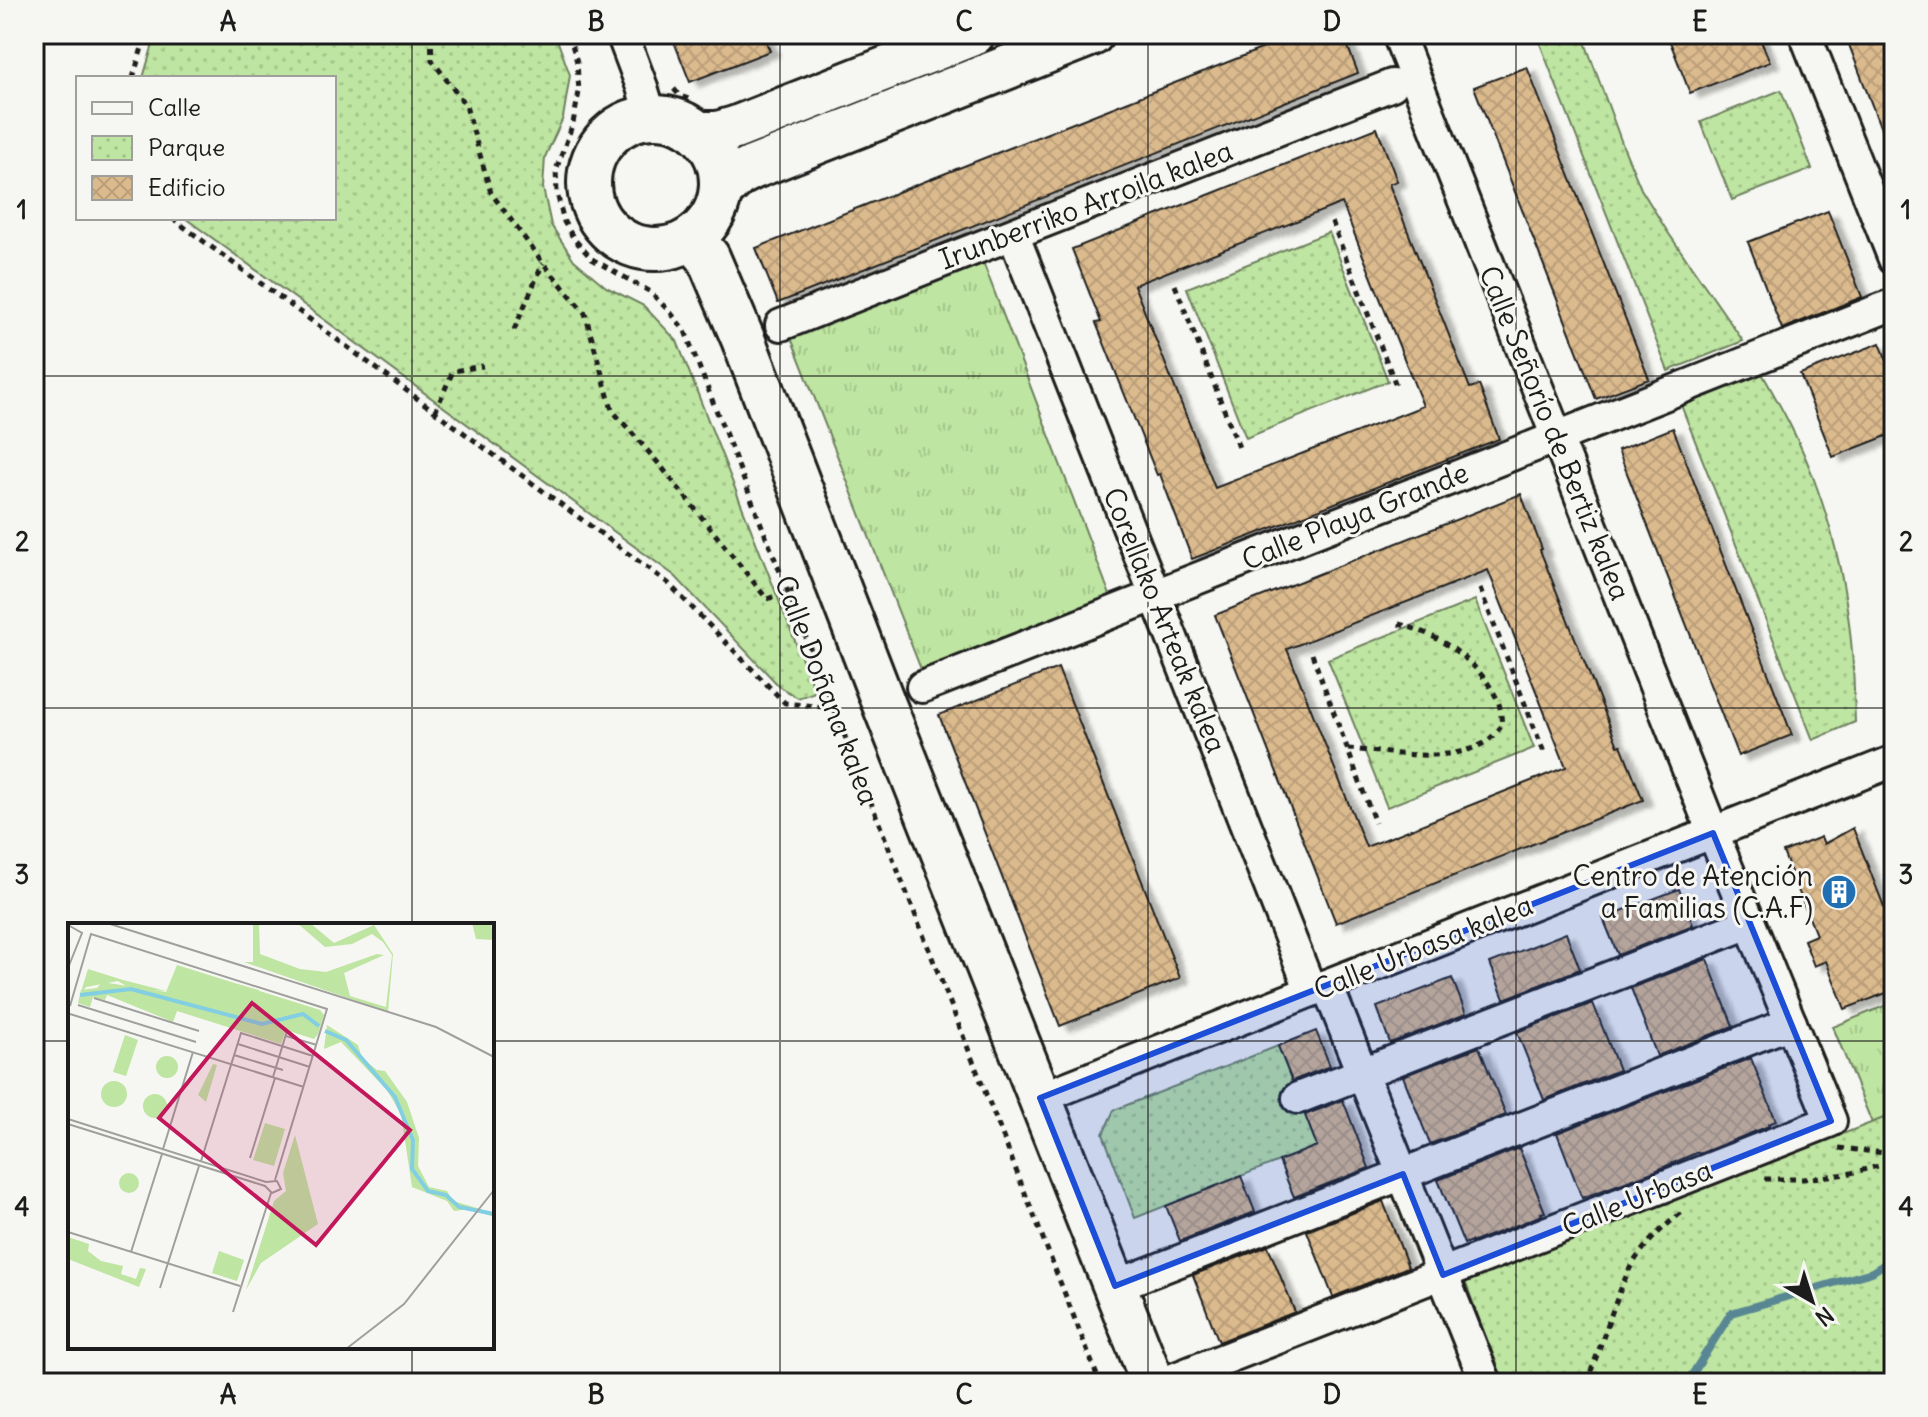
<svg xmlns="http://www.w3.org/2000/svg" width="1928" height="1417" font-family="Delius,sans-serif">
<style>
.grass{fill:url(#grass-tufts);stroke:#6d805e;stroke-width:2}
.park{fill:url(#park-dots);stroke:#6d805e;stroke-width:2}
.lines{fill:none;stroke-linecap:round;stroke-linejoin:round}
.stream{stroke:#598793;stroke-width:8}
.building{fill:url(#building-cross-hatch);stroke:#1c1c1c;stroke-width:2;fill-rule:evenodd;filter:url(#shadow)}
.street-casing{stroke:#1c1c1c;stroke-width:36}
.secondary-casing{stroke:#1c1c1c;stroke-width:48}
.path{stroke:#1c1c1c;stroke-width:5;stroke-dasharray:6 6;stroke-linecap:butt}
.street{stroke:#f6f6f2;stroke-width:30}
.secondary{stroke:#f6f6f2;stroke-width:42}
.marked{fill:#1d4ed8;fill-opacity:0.2;stroke:#1d4ed8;stroke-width:6;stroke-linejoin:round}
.grid{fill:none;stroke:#1c1c1c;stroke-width:2;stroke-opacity:0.55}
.labels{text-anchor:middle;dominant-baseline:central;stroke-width:6;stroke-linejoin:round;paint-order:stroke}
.street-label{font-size:28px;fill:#1c1c1c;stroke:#f6f6f2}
.poi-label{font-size:28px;fill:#1c1c1c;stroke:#f6f6f2;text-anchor:end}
.inset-river{fill:none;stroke:#82cee2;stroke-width:4}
.inset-road{fill:none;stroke:#9f9f9c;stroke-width:2}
.view{fill:#c2185b;fill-opacity:0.15;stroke:#c2185b;stroke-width:4}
.inset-edge{fill:none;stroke:#1c1c1c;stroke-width:4}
.neatline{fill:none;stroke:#1c1c1c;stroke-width:3}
.grid-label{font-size:26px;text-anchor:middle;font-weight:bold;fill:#1c1c1c}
</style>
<defs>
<pattern id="grass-tufts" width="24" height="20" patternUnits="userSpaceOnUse" patternTransform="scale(2)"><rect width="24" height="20" fill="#bee5a1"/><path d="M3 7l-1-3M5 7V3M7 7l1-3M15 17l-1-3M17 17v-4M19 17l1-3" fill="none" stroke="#a3c48a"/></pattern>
<pattern id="park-dots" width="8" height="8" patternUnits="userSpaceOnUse" patternTransform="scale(2)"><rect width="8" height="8" fill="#bee5a1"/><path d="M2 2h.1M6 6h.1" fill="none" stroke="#a3c48a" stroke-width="1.8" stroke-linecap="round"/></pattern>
<pattern id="building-cross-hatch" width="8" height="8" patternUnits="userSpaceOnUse" patternTransform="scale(2)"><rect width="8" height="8" fill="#dbba8d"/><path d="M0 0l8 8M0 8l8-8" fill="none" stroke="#bb9f79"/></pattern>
<filter id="shadow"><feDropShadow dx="9" dy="5" stdDeviation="2" flood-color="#0004"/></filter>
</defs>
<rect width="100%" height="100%" fill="#f6f6f2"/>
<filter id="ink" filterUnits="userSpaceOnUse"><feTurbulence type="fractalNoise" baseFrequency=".0125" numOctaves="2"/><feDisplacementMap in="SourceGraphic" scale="16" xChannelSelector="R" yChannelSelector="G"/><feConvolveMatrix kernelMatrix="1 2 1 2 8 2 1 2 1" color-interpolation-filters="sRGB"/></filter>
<g filter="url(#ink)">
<g class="grass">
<polygon points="980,254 1113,603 924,677 788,330"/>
<polygon points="1894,1002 1894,1114 1872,1123 1833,1027"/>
</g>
<g class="park">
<polygon points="156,34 555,34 570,75 563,118 545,157 543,188 551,225 574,260 606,287 644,306 677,341 815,692 798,698 780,687 675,576 185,218 334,218 334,78 143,78"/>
<polygon points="1546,34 1582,34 1623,146 1641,189 1667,231 1743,341 1668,371 1537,36"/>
<polygon points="1781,90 1812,169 1732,200 1701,122"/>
<polygon points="1329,232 1388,381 1246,438 1187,288"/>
<path d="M1759,368C1780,405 1802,444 1816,485C1834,534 1846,589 1851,641C1854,668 1854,695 1855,722L1813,740L1679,400Z"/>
<polygon points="1475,600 1534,748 1387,807 1328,659"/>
<polygon points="1278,1046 1317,1146 1135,1218 1103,1134 1114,1110"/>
<polygon points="1894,1114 1894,1383 1503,1383 1465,1281"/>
</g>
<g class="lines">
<polyline class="stream" points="1687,1383 1731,1313 1872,1272 1894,1258"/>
</g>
<g class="building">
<polygon points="671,34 763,34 770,51 690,82"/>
<polygon points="1299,34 1343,34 1358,73 778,303 756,248"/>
<polygon points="1667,34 1758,34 1770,62 1690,93"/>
<polygon points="1845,34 1894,34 1894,157 1892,158"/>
<polygon points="1527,67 1649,379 1596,399 1474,87"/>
<path d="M1377,128L1397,181L1389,184L1470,388L1479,385L1499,439L1192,559L1160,474L1157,475L1096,323L1101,322L1072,249ZM1342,203L1423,406L1215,488L1134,285Z"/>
<polygon points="1828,211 1862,297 1782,329 1748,242"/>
<polygon points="1880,343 1894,379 1894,433 1833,457 1800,374"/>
<polygon points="1673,428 1792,735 1738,756 1618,450"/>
<path d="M1521,494L1542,549L1540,550L1618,746L1621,745L1643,800L1336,923L1215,615ZM1488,570L1566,767L1366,847L1287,649Z"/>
<polygon points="1058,668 1180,978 1060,1026 939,715"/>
<polygon points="1853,828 1894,932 1894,990 1845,1009 1826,961 1814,966 1804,940 1816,935 1783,852 1821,837 1824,844"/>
<polygon points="1679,889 1693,925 1618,955 1603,918"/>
<polygon points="1566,933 1580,969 1504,999 1490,963"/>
<polygon points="1707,959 1733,1026 1657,1056 1631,988"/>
<polygon points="1452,978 1466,1014 1390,1043 1377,1007"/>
<polygon points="1593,1003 1619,1070 1544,1100 1517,1032"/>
<polygon points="1316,1031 1330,1066 1292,1081 1278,1046"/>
<polygon points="1479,1047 1506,1115 1430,1144 1403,1076"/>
<polygon points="1751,1058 1776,1121 1768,1124 1769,1126 1699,1154 1698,1152 1655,1171 1582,1198 1557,1133"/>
<polygon points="1343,1100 1369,1168 1294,1197 1279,1161 1317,1146 1305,1115"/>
<polygon points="1519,1148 1545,1212 1541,1213 1542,1215 1471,1243 1471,1241 1464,1244 1438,1180"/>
<polygon points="1241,1176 1255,1212 1180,1241 1166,1206"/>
<polygon points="1383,1201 1408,1267 1333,1297 1307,1231"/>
<polygon points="1268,1246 1295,1312 1219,1342 1193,1275"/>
</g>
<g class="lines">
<defs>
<g id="street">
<polyline points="622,34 642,87 651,117"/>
<polyline points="1805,34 1894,259"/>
<polyline points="1019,249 1311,991"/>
<polyline points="781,325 1392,85"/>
<polyline points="1565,434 1894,304"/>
<polyline points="1163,592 1547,441"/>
<polyline points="922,687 1146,599"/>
<polyline points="1327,985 1486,1383"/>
<polyline points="1040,1098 1894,761"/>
<polyline points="1298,1098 1749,923"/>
<polyline points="1115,1286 1791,1023"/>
<polyline points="1163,1383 1831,1121 1713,833 1398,34"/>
</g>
<g id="secondary">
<circle cx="655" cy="183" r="66"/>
<polyline points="700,133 718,133 735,128 973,34"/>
<polyline points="721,191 738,175 752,168 1092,34"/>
<polyline points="692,238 708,257 743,339 883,702 1153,1383"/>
</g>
</defs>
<use href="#street" class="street-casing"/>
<use href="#secondary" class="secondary-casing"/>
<g class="path">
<polyline points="431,34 432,60 466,106 491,193 543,263 585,313 612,410 660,465 767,599 799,588"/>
<polyline points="569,34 577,62 579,92 573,123 556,170 557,193 564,222 574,239 592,259 649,291 671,313 685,331 1100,1383"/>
<polyline points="133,78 146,34"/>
<polyline points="674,89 680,96 692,100"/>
<polyline points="172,218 668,583 785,703 834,708"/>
<polyline points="1332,222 1397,388"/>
<polyline points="1175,285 1240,450"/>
<polyline points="514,330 543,263"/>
<polyline points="435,412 453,371 483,366"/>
<polyline points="1480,589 1545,755"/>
<polyline points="1312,654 1375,823"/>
<path d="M1348,749C1389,752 1447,764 1484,743C1491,739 1497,731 1502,726C1501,717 1501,708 1498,701C1480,661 1435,631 1394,623"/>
<polyline points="1839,1148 1894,1154"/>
<polyline points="1765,1179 1803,1179 1847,1174 1894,1162"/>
<path d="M1586,1383C1602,1346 1612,1306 1629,1270C1642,1246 1664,1226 1685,1210"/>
</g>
<use href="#street" class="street"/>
<use href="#secondary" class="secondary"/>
</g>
</g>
<path class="marked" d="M1713,833L1831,1121L1443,1275L1403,1174L1115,1286L1040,1098Z"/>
<path class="grid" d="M412,34V925M780,34V1383M1148,34V1383M1516,34V1383M34,376H1894M34,708H1894M34,1041H70M492,1041H1894M412,1347V1383"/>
<defs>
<symbol id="building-disc" viewBox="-11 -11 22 22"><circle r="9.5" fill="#1f6fb2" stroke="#f6f6f2"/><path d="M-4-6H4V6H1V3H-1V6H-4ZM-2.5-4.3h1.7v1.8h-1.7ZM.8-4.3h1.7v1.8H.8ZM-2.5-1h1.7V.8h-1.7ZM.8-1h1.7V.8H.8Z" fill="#fff"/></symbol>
</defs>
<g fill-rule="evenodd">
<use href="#building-disc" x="1819" y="872" width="40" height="40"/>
</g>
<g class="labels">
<g class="street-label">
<text transform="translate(1086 205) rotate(-21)">Irunberriko Arroila kalea</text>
<text transform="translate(1555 433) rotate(68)">Calle Señorío de Bertiz kalea</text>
<text transform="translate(1355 516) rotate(-22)">Calle Playa Grande</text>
<text transform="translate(1165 620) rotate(68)">Corellako Arteak kalea</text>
<text transform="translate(827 690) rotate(69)">Calle Doñana kalea</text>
<text transform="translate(1423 947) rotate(-22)">Calle Urbasa kalea</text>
<text transform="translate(1637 1198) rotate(-22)">Calle Urbasa</text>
</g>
<g class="poi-label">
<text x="1813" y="876">Centro de Atención<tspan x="1813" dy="32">a Familias (C.A.F)</tspan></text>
</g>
</g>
<g transform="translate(68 923)">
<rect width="426" height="426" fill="#f6f6f2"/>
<path d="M185,0H191L192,31L232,46L258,49L309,31L316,32L276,50L282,73L318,84L324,32L315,19L304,11L284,21L257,24L229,0H242L266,20L306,2L325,31L320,89L176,39H185ZM404,0H423L426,17L408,16ZM20,46L55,57L98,68L63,66L50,58L18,64L12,72ZM197,200L217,206L206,243L185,237ZM151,328L176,337L169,358L144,350Z" fill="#bee5a1"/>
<path d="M259,102L290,122L294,135L309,147L317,148L339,179L351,215L350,243L361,264L379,268L385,278L426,290V294L403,286L386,288L379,278L344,264L333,191L319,167L273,119L256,126Z" fill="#bee5a1"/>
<path d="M109,42L252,87L256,92L250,111L246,116L218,107L213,121L109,88L105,99L39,72L37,77L25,74L22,84L10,80L13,67L29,65L34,59L98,69ZM57,112L70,117L58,153L45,149ZM88 144a11 11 0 1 1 22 0a11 11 0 1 1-22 0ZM145,141L149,142L138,179L130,172ZM33 171a13 13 0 1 1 26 0a13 13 0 1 1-26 0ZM75 183a12 12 0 1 1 24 0a12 12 0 1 1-24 0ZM227,212L250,301L193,340L178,367L206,278L218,268L215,250ZM51 260a10 10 0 1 1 20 0a10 10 0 1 1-20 0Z" fill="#bee5a1"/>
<path d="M169,61L191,67L186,84L165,74ZM0,314L21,321L20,328L33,338L55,343L53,351L68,356L72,345L78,346L71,364L0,336Z" fill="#bee5a1"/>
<path class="inset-river" d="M12,72L63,66L194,101L235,91L251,103M257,108L278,117L327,174L345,217L344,246L360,268L378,272L391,284L426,291"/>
<path class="inset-road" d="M39,0L368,104L426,134M0,2L14,10L0,45M26,75L131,108M10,82L128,119M2,83L23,11L259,86L207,257M2,91L236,164M218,113L249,122M170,121L242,144M166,132L215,147M205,154L219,108M0,196L198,259L209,258L213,266L204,270L197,263L0,201M95,226L125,129M182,235L207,155M133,238L173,110L245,133M0,309L172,363M63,329L94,231M92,365L131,243M165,389L203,270M278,426L336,381L426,267"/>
<path class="view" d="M184,80L342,207L248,322L91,195Z"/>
<rect width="426" height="426" class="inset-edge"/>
</g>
<rect width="1928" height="1417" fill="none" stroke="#f6f6f2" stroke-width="88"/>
<rect x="76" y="76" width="260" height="144" fill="#f6f6f2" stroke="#9f9f9c" stroke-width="2"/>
<rect x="92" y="102" width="40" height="12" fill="#f6f6f2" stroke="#9f9f9c" stroke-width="2"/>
<text x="148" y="116" font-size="24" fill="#1c1c1c">Calle</text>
<rect x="92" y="136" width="40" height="24" fill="url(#park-dots)" stroke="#9f9f9c" stroke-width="2"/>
<text x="148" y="156" font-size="24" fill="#1c1c1c">Parque</text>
<rect x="92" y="176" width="40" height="24" fill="url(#building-cross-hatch)" stroke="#9f9f9c" stroke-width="2"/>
<text x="148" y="196" font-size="24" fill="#1c1c1c">Edificio</text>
<g transform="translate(1812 1301) rotate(141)" stroke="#f6f6f2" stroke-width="6" paint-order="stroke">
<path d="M0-6L14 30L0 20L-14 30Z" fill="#1c1c1c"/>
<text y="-12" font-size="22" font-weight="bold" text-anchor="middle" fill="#1c1c1c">N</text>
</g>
<rect x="44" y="44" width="1840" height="1329" class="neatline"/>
<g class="grid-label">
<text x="228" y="31">A</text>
<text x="596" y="31">B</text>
<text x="964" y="31">C</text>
<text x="1332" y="31">D</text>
<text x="1700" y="31">E</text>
<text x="22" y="219">1</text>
<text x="1906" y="219">1</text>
<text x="22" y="551">2</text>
<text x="1906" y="551">2</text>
<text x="22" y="884">3</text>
<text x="1906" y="884">3</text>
<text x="22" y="1216">4</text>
<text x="1906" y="1216">4</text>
<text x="228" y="1404">A</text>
<text x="596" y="1404">B</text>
<text x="964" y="1404">C</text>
<text x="1332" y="1404">D</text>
<text x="1700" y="1404">E</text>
</g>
</svg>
